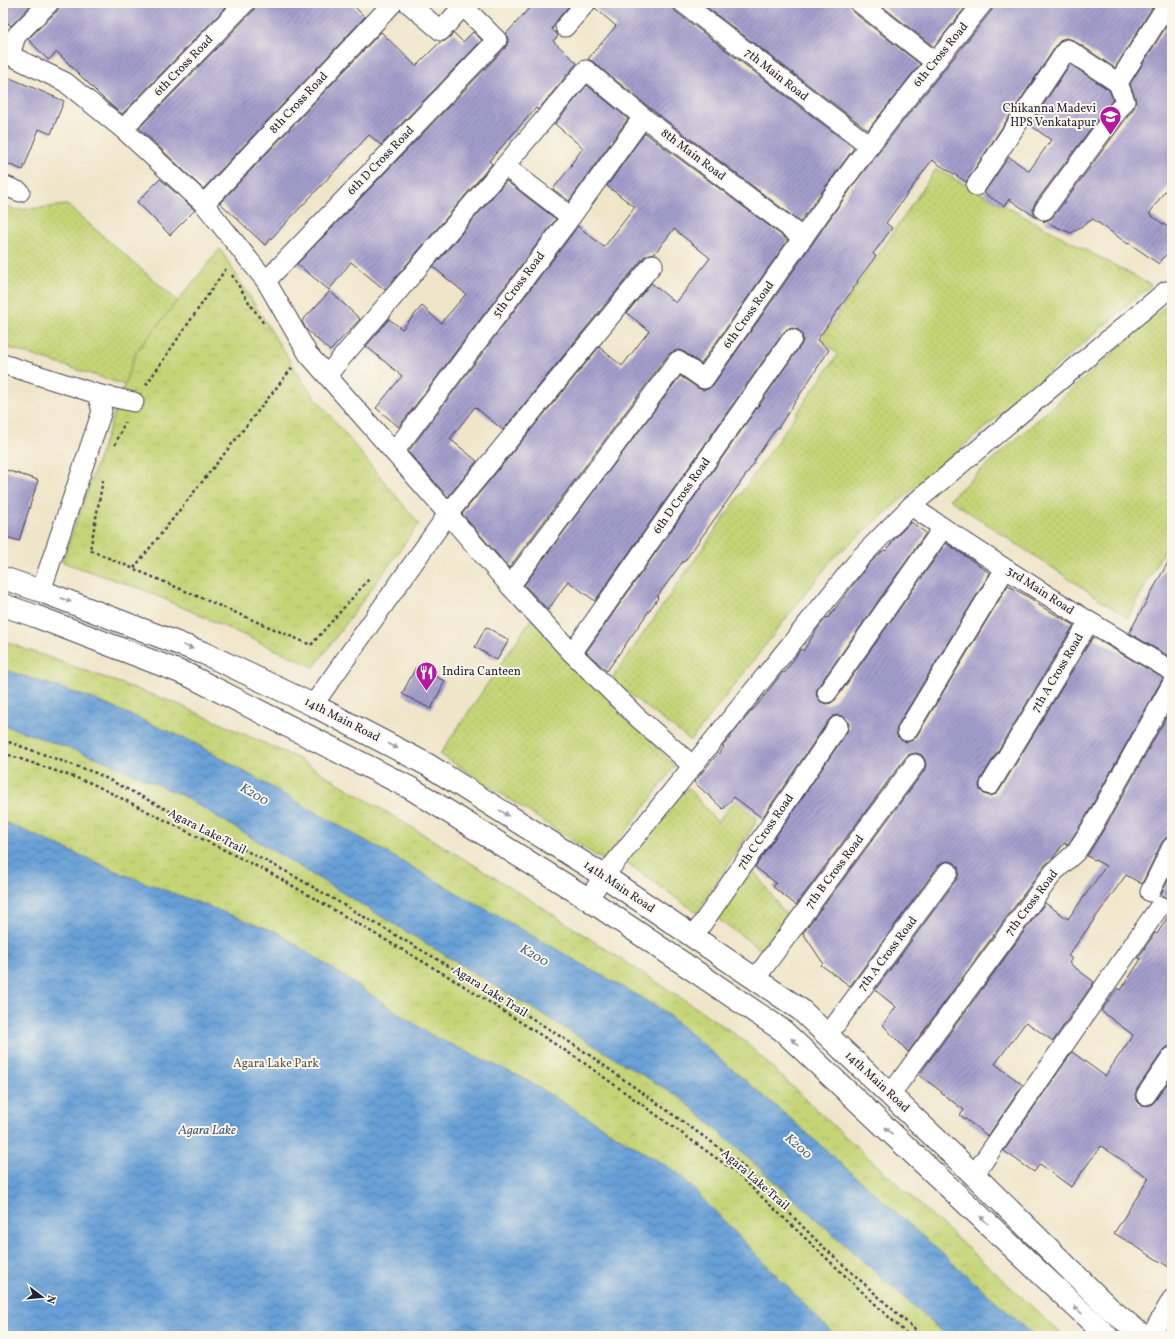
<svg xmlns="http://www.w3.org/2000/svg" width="1175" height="1339" font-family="Vollkorn,serif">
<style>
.grass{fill:url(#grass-dots);stroke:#737b58}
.park{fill:url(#park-crowns);stroke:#737b58}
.water{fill:url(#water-waves);stroke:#456088}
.building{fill:url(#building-hatch)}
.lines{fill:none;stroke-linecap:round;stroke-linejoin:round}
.street-casing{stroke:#413f50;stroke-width:21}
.secondary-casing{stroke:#413f50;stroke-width:24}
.path{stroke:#413f50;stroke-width:2.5;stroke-dasharray:3 3;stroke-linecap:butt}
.street{stroke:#fff;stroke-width:19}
.secondary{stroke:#fff;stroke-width:22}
.oneway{fill:#9c9ca7}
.labels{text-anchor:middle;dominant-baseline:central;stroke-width:4;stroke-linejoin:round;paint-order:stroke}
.street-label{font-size:12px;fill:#22223b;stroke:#fbf7ec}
.poi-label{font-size:12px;fill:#22223b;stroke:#fbf7ec;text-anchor:end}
.park-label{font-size:12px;fill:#53574d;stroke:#fbf7ec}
.water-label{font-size:13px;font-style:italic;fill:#425a81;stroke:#fbf7ec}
</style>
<defs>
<pattern id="grass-dots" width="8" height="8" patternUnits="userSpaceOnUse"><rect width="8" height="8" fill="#c4d476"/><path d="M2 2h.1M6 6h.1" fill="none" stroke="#a8b667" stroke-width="1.8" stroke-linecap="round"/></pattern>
<pattern id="park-crowns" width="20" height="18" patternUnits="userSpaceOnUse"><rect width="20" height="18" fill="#c4d476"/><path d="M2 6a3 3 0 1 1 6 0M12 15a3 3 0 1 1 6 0" fill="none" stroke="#a8b667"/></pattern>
<pattern id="water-waves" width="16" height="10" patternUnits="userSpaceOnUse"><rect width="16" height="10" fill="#689fd6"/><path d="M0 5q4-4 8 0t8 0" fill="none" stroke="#5581af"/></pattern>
<pattern id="building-hatch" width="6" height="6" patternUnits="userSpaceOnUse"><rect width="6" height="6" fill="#a49ecc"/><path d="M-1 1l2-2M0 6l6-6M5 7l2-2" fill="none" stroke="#8580a7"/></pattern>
</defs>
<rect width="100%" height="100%" fill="#fbf7ec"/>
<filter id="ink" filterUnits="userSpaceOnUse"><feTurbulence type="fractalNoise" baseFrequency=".025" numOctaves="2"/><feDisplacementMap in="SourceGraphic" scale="8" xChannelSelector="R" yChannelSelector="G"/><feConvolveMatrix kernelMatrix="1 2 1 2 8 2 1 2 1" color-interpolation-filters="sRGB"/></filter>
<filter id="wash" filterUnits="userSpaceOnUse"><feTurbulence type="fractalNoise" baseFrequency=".012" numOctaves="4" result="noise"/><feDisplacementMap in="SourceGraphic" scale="16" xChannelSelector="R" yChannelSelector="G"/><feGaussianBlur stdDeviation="0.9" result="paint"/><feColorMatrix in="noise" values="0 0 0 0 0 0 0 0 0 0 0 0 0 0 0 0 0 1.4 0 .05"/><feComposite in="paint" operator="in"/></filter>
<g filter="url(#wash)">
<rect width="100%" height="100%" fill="#efe5c9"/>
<g class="grass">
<polygon points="936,169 1151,285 833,558 691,741 611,680 838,354 821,339"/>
<polygon points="3,204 17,210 67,205 178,301 136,352 125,385 3,346"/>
<polygon points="1172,300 1172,535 1128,618 949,499"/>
<polygon points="532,618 675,766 604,861 440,754"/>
<polygon points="688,787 717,822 735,800 758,819 697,913 623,860"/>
<polygon points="750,866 787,916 763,951 714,916"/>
</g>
<g class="park">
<polygon points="220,249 305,385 419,524 314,667 144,590 62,562 136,352"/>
<polygon points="3,641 175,703 297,758 507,885 695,1007 742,1039 835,1127 1064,1336 3,1336"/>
</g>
<g class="water">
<polygon points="3,669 91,698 189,740 661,1009 792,1120 1035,1336 947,1336 682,1099 183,796 103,760 3,725"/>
<polygon points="3,821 125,875 279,933 431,1035 523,1078 678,1173 835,1336 3,1336"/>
</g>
<g id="blocks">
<g class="building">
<polygon points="3,3 33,3 11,26 3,18"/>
<polygon points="60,3 230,3 122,114 103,98 57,52 48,60 28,39 57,11"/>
<polygon points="256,3 351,3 365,17 203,189 139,128 253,11"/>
<polygon points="534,3 571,3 557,20 552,29 558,36 553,41 577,63 538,110 536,108 489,161 492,164 385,290 351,262 329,290 297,264 505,48 508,42 508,37 506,34"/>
<polygon points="597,3 672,3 673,8 676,12 854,148 800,222 650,108 593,62 588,59 616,26 595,8"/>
<polygon points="701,3 849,3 850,7 853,12 920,64 868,130"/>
<polygon points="878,3 969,3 934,47"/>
<polygon points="994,3 1155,3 1115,68 1073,40 1067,38 1062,39 1058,43 966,182 932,160 886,223 892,228 873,254 876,256 857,281 858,282 817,340 829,350 778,428 777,427 754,461 755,462 684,562 683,561 657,597 658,598 607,671 586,652 801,345 803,340 802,334 799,330 793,328 787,329 783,333 595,601 568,581 548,610 524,585 680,376 698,388 703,390 708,389 713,385 857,180 907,116 992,10"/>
<polygon points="1172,17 1172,181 1149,214 1172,230 1172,246 1159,264 1129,243 1128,244 1093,219 1071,233 1043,221 1049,220 1053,217 1134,108 1136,103 1135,97 1130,84"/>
<polygon points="381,32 416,66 440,42 445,41 454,33 463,42 473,32 482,40 381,145 369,135 265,245 220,203"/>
<polygon points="1070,64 1109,90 1113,99 1035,203 1033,209 1034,214 1037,218 1009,199 1004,206 984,193 1009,157 1029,171 1051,140 1030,125"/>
<polygon points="3,75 64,101 51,134 39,129 23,170 3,162"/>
<polygon points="587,85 628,119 569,201 553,189 572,165 571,164 583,148 555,124"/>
<polygon points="645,133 788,240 701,364 684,352 679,350 674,351 669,354 509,568 462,514 599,347 622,366 649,331 627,313 651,283 676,303 710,258 674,229 655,253 650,254 644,257 503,430 475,407 450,439 477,461 448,497 408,452 578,226 604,247 635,207 607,186"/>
<polygon points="160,179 195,210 170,235 137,202"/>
<polygon points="506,181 556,219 399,427 376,408 402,376 366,346 389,319 402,329 422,306 441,323 466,294 433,267"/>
<polygon points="330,291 360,319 330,351 306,329 302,321"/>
<polygon points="3,469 38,480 19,541 3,536"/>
<polygon points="911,522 926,533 818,687 816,692 817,697 821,702 826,704 831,703 836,699 946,543 990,573 898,725 896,731 897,736 901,740 907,742 913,740 916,737 1008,585 1038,603 1037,604 1074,625 981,779 979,785 980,790 984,794 990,796 996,794 999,791 1093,637 1163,678 1085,818 1068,845 1064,843 1053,858 1045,865 908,1052 883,1025 896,1007 875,990 957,879 959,873 958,867 955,863 949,861 943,862 939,865 850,986 821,965 823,963 803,933 924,771 926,765 925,760 922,755 916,753 910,754 906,757 796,905 773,887 776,883 755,867 847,732 849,726 848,721 844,717 838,715 833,716 829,720 762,818 734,797 723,809 694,782 724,747 723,746 753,709 754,709 783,672 784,673 801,649 803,651 818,628 827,617 828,618 869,564 884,550 886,551 895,538"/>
<polygon points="1172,555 1172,658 1129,633"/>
<polygon points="486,627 509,640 497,660 475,647"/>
<polygon points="416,667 445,681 431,709 402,694"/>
<polygon points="1172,707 1172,836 1166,838 1162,842 1142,884 1126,875 1068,956 1072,958 1069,963 1094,982 1053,1041 1026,1022 995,1064 1023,1085 988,1136 960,1115 964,1110 941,1093 942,1092 919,1075 1045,903 1068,919 1106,866 1087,856 1104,829"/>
<polygon points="1172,872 1172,901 1161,894"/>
<polygon points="1172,910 1172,1046 1167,1047 1163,1051 1137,1089 1135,1095 1136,1100 1140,1104 1146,1106 1151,1105 1155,1101 1172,1076 1172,1269 1114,1233 1149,1178 1101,1146 1071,1187 1040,1164 1034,1172 1004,1151 1072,1052 1105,1076 1133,1035 1101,1011 1118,988 1121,990 1141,959 1138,958 1155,933 1157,934"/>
</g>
</g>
</g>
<g filter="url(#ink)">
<use href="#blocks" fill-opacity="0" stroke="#413f50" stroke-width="1"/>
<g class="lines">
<defs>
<g id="street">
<polyline points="408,3 441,31 463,6"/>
<polyline points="683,3 870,146"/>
<polyline points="860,3 935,62"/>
<polyline points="565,27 586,3"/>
<polyline points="3,52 65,82 123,129 204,204 266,281 308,354 448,514 313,705"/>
<polyline points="10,55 16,36 49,3"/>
<polyline points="123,129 245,3"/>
<polyline points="505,166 571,217"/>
<polyline points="3,185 20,192"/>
<polyline points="976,186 1067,49 1118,83"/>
<polyline points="204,204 393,3"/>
<polyline points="1044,210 1125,101 1118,83 1168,3"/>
<polyline points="653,264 448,514 510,586 572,653 637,717 693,766"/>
<polyline points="266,281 497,40 463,6 466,3"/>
<polyline points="3,364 97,394 102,411 41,591"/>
<polyline points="327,375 586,70 643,117 803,238"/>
<polyline points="97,394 134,402"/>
<polyline points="394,452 571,217 643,117"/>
<path d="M911,506C996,564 1083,619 1172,671"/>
<path d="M510,586L678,361L704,379C759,301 812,222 870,145C907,97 945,50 983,3"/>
<polyline points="572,653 792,339"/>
<polyline points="827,693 943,528"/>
<polyline points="907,731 1005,569"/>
<polyline points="990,785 1089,622"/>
<polyline points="1150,892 1172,847"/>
<polyline points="588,899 604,876 861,557 911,506 1166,291"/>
<polyline points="693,937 792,794 838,726"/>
<polyline points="755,979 915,764"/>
<polyline points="827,1036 948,872"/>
<polyline points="890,1095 1054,872 1076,852 1094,824 1172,684"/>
<polyline points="1146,1095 1172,1057"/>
<polyline points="974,1175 1160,906"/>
<polyline points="1151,1336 1172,1299"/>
</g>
<g id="secondary">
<polyline points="3,578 41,591 206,654 313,705 428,765 604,876 801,1010 974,1175 1109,1308 1143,1336"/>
<polyline points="3,605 35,616 188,675 412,789 588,899 782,1030 1107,1336"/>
</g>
</defs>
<use href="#street" class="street-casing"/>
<use href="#secondary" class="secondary-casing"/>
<g class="path">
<polyline points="232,275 250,304 264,324"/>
<polyline points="146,385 227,267"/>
<polyline points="115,445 125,422"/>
<polyline points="103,480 90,550 311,645 369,579"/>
<polyline points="134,568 292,368"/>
<polyline points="3,740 96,773 287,872 459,972 585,1052 738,1161 819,1243 922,1336"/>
<polyline points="3,753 91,783 274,875 456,981 580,1060 733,1170 909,1336"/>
</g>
<use href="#street" class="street"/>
<use href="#secondary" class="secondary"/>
</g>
<defs><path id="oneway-solid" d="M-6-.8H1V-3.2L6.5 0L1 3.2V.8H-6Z"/></defs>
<g class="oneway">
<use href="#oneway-solid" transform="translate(66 600) rotate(21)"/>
<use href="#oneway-solid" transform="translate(188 647) rotate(21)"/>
<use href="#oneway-solid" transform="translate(393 746) rotate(27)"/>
<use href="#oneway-solid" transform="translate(504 813) rotate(32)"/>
<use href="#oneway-solid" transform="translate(795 1042) rotate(-137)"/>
<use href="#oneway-solid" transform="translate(889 1131) rotate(-137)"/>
<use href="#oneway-solid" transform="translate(984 1220) rotate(-137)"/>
<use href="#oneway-solid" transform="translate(1078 1310) rotate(-137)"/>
</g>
</g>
<defs>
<symbol id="school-pin" viewBox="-11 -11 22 30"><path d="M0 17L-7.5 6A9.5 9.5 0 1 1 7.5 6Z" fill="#b5179e" stroke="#fbf7ec"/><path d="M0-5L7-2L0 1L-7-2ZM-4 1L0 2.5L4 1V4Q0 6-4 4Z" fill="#fff"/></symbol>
<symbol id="restaurant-pin" viewBox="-11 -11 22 30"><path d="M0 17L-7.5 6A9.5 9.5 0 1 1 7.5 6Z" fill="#b5179e" stroke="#fbf7ec"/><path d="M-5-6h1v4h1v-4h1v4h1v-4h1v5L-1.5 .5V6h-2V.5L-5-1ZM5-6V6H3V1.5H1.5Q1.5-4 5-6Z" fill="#fff"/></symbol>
</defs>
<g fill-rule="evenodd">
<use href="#school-pin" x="1098" y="104" width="25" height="34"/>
<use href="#restaurant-pin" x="414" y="660" width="25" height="34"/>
</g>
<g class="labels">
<g class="street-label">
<text transform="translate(941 55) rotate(-51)">6th Cross Road</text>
<text transform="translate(184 66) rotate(-46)">6th Cross Road</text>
<text transform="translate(776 75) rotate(38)">7th Main Road</text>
<text transform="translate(299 103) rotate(-47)">8th Cross Road</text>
<text transform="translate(693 155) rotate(37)">8th Main Road</text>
<text transform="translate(381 161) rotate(-46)">6th D Cross Road</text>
<text transform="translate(519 285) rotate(-53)">5th Cross Road</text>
<text transform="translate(749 315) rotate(-55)">6th Cross Road</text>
<text transform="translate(682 496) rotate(-55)">6th D Cross Road</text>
<text transform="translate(1040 591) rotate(33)">3rd Main Road</text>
<text transform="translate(1058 673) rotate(-59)">7th A Cross Road</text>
<text transform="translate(342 720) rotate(27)">14th Main Road</text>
<text transform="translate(207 832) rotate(27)">Agara Lake Trail</text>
<text transform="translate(766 832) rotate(-55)">7th C Cross Road</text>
<text transform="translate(835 872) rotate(-53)">7th B Cross Road</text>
<text transform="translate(619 887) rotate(34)">14th Main Road</text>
<text transform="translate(1032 903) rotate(-53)">7th Cross Road</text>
<text transform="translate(888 954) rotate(-53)">7th A Cross Road</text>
<text transform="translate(490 992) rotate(32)">Agara Lake Trail</text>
<text transform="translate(877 1082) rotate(43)">14th Main Road</text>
<text transform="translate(755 1180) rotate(41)">Agara Lake Trail</text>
</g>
<g class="poi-label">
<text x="1096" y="109">Chikanna Madevi<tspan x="1096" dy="14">HPS Venkatapur</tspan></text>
<text x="442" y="672" text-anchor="start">Indira Canteen</text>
</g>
<g class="park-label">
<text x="276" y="1064">Agara Lake Park</text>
</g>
<g class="water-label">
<text transform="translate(254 795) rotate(30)">K200</text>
<text transform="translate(534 956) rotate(30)">K200</text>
<text x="207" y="1131">Agara Lake</text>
<text transform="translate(798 1147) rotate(42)">K200</text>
</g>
</g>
<rect width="1175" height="1339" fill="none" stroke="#fbf7ec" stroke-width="16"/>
<g transform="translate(42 1297) rotate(106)" stroke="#fbf7ec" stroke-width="3" paint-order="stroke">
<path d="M0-3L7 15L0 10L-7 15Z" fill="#22223b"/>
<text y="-6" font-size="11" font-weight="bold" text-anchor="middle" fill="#22223b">N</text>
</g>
</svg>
